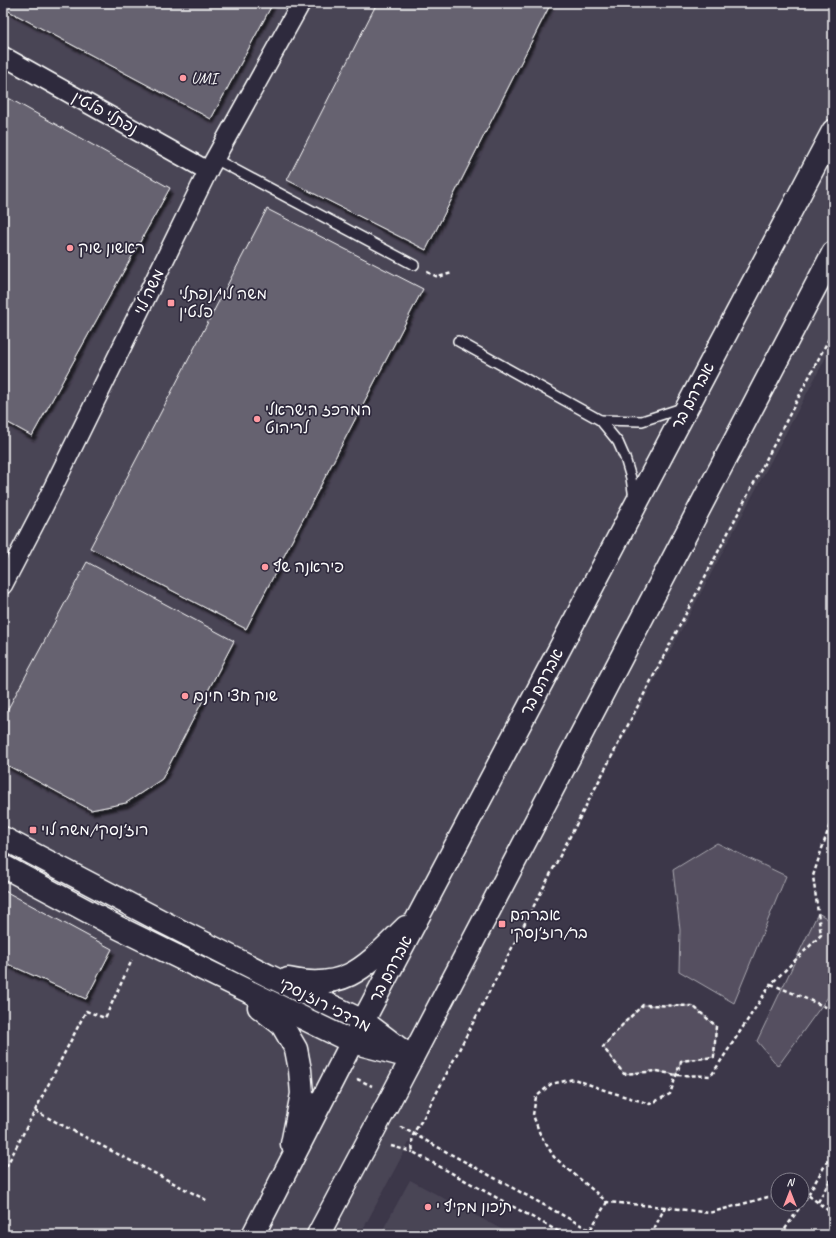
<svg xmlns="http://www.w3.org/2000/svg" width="836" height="1238" font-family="Caveat,'Playpen Sans Hebrew',sans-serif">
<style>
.built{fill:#494455}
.green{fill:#555060;stroke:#aaa8b0}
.building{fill:#666270;stroke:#fff;filter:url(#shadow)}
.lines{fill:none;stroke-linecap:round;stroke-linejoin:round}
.service-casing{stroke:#fff;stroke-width:12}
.minor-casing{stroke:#fff;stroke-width:21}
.tertiary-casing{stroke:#fff;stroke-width:25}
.path{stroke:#fff;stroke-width:2.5;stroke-dasharray:4 3;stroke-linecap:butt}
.service{stroke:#2f2a3d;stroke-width:9}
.minor{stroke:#2f2a3d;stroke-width:18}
.tertiary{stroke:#2f2a3d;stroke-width:22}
.poi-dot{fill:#ff9aa2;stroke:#2f2a3d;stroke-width:1.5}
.labels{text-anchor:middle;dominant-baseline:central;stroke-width:3.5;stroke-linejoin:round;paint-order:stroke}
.poi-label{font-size:16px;fill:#fff;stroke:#2f2a3d;text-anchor:start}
.street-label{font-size:16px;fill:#fff;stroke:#2f2a3d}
</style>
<defs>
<filter id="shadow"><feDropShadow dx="2.5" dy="4.5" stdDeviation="1" flood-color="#0009"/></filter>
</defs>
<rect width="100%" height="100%" fill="#3c3749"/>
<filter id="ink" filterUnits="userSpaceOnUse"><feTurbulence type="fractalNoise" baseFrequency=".025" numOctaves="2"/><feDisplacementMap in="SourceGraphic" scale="8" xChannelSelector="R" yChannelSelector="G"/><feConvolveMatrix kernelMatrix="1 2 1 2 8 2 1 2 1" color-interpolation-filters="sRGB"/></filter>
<g filter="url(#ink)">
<g class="built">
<polygon points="3,3 833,3 833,344 360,1235 3,1235"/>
<polygon points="410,1180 512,1235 380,1235"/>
</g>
<g class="green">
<polygon points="717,843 786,876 734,1003 679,971 680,930 673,870"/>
<polygon points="818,913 833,922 833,990 778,1066 757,1041"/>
<polygon points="643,1005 693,1006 716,1026 714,1057 681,1061 676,1075 657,1071 624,1074 603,1047 625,1022"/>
</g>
<g class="building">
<polygon points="3,3 273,3 211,119 3,8"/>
<polygon points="377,3 551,3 426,250 287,180"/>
<polygon points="3,95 170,188 32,436 3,420"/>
<polygon points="267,209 423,289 246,629 90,548"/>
<polygon points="87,562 234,641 162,779 126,803 91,810 3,763 3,718"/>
<polygon points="3,890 112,949 86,999 3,962"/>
</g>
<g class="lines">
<defs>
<g id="service">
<polyline points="215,159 414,265"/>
<polyline points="458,341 600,420 618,442 625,458 631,478 634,498"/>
<polyline points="600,420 642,421 679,409 682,405"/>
</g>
<g id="minor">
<polyline points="3,56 208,171"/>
<polyline points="3,585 43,508 208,171 301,3"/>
</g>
<g id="tertiary">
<polyline points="3,838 161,921 267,975 363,1021 412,1058"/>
<polyline points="3,866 119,928 352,1042 402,1055"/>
<path d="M288,979C347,992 367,965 406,927"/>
<polyline points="259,1007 282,1025 296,1049 300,1070 302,1094 292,1144"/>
<polyline points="253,1235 352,1042 833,131"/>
<polyline points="318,1235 392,1096 833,253"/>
</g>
</defs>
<use href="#service" class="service-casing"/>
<use href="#minor" class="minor-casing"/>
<use href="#tertiary" class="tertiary-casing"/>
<g class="path">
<polyline points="427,272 438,277 452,273"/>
<polyline points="771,984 833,1010"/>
<polyline points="357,1079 372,1086"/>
<polyline points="35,1111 208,1201"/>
<polyline points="401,1127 599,1235"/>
<polyline points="391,1146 413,1152"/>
<polyline points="3,1173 86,1011 105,1018 132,960"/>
<polyline points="802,1196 808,1195 833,1214"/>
<polyline points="818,1202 833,1175"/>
<polyline points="665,1207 607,1202 554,1157 540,1134 533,1115 536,1097 551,1084 574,1079 607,1091 650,1104 670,1094 681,1061 714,1057 716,1026 693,1006 643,1005 625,1022 603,1047 624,1074 657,1071 676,1075 711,1076 771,984 821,935 813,876 833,815"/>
<path d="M565,1235L413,1152C410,1134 415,1131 424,1117L833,331"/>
<polyline points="587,1235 607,1202"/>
<polyline points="651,1235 665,1207 709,1213 768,1197 778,1197"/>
<polyline points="781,1235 808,1195 833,1151"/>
</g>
<use href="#service" class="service"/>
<use href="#minor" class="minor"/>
<use href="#tertiary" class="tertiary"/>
</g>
</g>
<g class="poi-dot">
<circle cx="183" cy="78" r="4"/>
<circle cx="70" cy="248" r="4"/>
<rect x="167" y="299" width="8" height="8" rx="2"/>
<circle cx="257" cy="419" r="4"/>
<circle cx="265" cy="567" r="4"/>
<circle cx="185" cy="696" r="4"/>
<rect x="29" y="826" width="8" height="8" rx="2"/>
<rect x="498" y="920" width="8" height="8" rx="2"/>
<circle cx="428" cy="1207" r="4"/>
</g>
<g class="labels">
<g class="poi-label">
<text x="191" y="78">UMI</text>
<text x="78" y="248">ראשון שוק</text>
<text x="179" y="294">משה לוי/נפתלי<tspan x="179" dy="18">פלטין</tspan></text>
<text x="265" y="410">המרכז הישראלי<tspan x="265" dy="18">לריהוט</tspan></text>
<text x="273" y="567">פיראנה שף</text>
<text x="193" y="696">שוק חצי חינם</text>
<text x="41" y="830">רוז׳נסקי/משה לוי</text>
<text x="510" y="915">אברהם<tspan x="510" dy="18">בר/רוז׳נסקי</tspan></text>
<text x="436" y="1207">תיכון מקיף י</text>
</g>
<g class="street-label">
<text transform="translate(105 113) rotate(29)">נפתלי פלטין</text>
<text transform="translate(149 292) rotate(-64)">משה לוי</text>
<text transform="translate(693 396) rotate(-62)">אברהם בר</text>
<text transform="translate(542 682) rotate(-62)">אברהם בר</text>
<text transform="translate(391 969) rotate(-62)">אברהם בר</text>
<text transform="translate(325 1005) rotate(27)">מרדכי רוז'נסקי</text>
</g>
</g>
<rect width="836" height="1238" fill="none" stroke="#2f2a3d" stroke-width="16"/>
<rect x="8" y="8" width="820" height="1222" fill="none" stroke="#fff" stroke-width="1.5" filter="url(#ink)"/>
<g transform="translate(790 1192)"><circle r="19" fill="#2f2a3d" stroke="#827f8b"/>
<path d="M0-3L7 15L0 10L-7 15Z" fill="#ff9aa2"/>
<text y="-6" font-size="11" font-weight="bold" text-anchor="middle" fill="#ffffff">N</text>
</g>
</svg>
